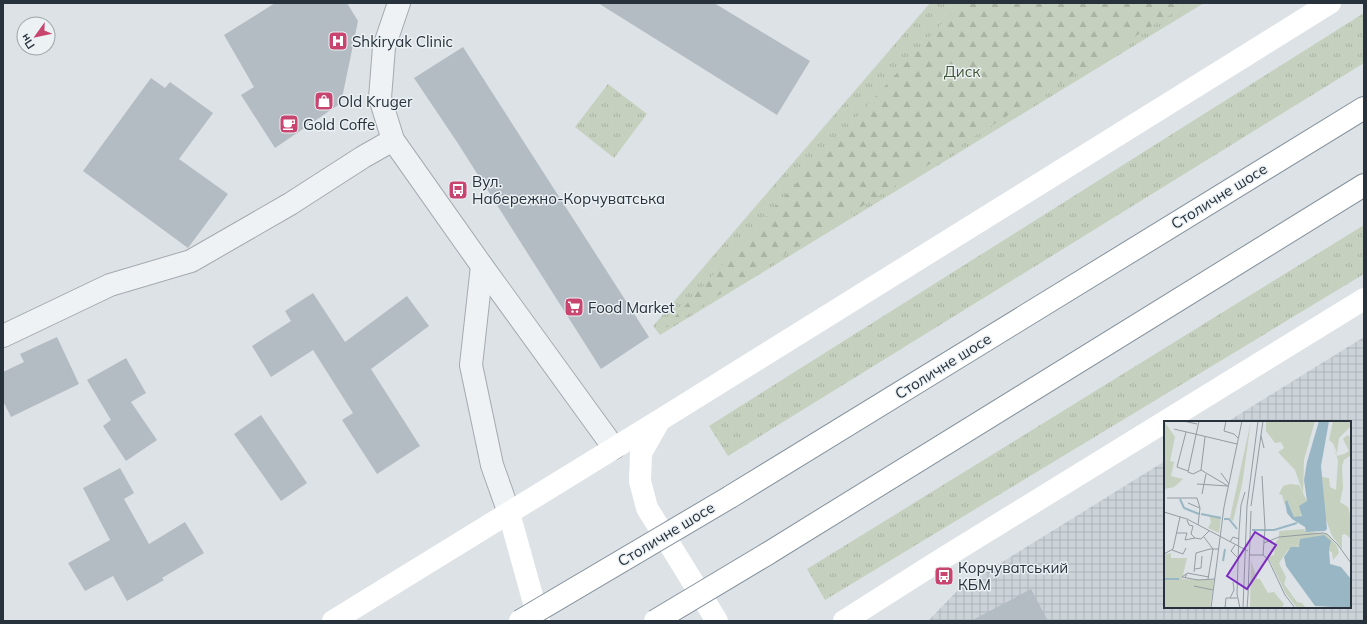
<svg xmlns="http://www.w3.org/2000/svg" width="1367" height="624" font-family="Mulish,sans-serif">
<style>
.industrial{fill:url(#industrial-grid)}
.grass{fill:url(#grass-tufts)}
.forest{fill:url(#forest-firs)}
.building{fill:#b4bcc3}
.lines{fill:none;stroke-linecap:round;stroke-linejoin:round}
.street-casing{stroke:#a3aab0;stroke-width:24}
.highway-casing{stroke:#85929c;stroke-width:24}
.street{stroke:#eff2f5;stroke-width:22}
.secondary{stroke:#fff;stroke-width:22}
.highway{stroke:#fff;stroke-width:22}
.highway-bridge-casing{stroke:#85929c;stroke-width:24;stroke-linecap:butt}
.highway-bridge{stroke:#fff;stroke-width:22}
.labels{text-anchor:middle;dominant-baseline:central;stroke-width:3;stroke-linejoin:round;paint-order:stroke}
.poi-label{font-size:15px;fill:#27323c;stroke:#ecf1f4;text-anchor:start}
.park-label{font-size:15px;fill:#415735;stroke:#ecf1f4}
.street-label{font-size:15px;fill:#27323c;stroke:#ecf1f4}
.inset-river{fill:none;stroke:#99b6c5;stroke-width:2}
.inset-road{fill:none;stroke:#949ca2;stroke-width:1}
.view{fill:#7b2cbf;fill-opacity:0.15;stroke:#7b2cbf;stroke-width:2}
.inset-edge{fill:none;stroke:#27323c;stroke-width:2}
</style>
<defs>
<pattern id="industrial-grid" width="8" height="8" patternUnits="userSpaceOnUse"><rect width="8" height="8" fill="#cbd2d8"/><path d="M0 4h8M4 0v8" fill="none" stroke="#aeb5ba"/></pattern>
<pattern id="grass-tufts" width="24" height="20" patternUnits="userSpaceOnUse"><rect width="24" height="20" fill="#c6d0be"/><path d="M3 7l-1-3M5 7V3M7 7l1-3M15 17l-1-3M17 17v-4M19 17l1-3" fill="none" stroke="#aab3a4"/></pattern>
<pattern id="forest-firs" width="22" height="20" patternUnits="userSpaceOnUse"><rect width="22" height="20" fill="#c6d0be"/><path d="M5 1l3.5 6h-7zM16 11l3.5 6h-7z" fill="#aab3a4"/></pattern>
</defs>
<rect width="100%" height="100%" fill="#dde2e6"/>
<polygon class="industrial" points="1364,337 1364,621 928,621 959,589 1165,461 1165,607 1350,607 1350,422 1227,422"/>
<g class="grass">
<polygon points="930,3 1204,3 660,335 653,326"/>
<polygon points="1364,13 1364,63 728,456 709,426"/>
<polygon points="608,84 647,114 614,158 575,127"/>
<polygon points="1364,225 1364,274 825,600 807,569"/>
</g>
<polygon class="forest" points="960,3 1189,3 664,329 957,7"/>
<g class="building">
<polygon points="275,3 347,3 358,21 341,103 275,148 241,95 254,87 224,35"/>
<polygon points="598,3 714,3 810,61 777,115"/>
<polygon points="463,47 649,337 601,369 457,142 414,78"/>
<polygon points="151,78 165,88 170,82 213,113 179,159 228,194 188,248 83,171"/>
<polygon points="313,293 345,342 407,296 429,326 371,369 420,446 377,474 342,420 353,413 313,350 271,377 252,346 291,321 285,311"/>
<polygon points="57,337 79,384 11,417 3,401 3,372 24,362 20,354"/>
<polygon points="126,358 146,393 131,402 157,440 126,461 103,426 111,420 87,380"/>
<polygon points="261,415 307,483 281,501 234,434"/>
<polygon points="120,468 134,493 124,499 149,544 185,522 204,553 162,578 164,580 127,601 113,576 85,591 68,563 110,540 83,488"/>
<polygon points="1031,589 1048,621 971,621"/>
</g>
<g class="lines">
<defs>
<g id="street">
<polyline points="399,3 384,47 380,98 393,140 482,266 614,448"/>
<polyline points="482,266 471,365 492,465 509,513"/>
<polyline points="3,336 110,285 191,261 290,204 363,157 393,140"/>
</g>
<g id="highway">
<polyline points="730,497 1364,108"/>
<polyline points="767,554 1364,185"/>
</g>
</defs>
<use href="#street" class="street-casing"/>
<use href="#highway" class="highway-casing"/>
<use href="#street" class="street"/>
<g class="secondary">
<polyline points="658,423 641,453 640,481 647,508 717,621"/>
<polyline points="509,513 539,621"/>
<polyline points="333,621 660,420 1330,3"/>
<polyline points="844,621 937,562 1364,299"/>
</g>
<use href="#highway" class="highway"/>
<defs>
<g id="highway-bridge">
<polyline points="520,621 730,497"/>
<polyline points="655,621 767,554"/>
</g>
</defs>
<use href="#highway-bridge" class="highway-bridge-casing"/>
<use href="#highway-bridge" class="highway-bridge"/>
</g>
<defs>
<symbol id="hospital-square" viewBox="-11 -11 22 22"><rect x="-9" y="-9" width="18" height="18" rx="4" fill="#c84570" stroke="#ecf1f4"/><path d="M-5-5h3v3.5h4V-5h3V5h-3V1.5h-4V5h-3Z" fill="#fff"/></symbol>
<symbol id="shop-square" viewBox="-11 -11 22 22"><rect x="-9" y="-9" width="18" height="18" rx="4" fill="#c84570" stroke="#ecf1f4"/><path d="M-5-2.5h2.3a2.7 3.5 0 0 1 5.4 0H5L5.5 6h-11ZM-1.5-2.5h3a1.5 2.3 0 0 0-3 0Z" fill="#fff"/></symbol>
<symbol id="cafe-square" viewBox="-11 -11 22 22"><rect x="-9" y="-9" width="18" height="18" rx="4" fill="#c84570" stroke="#ecf1f4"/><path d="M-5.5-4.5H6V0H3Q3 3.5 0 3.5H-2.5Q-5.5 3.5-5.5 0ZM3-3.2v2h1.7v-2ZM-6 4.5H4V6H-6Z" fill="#fff"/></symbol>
<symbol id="bus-square" viewBox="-11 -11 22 22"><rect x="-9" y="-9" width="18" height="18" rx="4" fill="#c84570" stroke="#ecf1f4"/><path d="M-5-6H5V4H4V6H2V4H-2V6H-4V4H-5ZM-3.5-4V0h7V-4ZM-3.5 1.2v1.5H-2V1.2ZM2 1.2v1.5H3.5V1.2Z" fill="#fff"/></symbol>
<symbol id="supermarket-square" viewBox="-11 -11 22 22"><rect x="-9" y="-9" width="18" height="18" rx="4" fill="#c84570" stroke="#ecf1f4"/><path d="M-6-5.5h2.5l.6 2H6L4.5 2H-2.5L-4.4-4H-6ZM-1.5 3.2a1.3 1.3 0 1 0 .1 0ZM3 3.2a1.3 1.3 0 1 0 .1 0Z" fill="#fff"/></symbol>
</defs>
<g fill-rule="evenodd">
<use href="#hospital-square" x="327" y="30" width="22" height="22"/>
<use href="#shop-square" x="313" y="90" width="22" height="22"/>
<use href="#cafe-square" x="278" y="113" width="22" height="22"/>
<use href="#bus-square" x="447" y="179" width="22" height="22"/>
<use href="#supermarket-square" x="563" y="296" width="22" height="22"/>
<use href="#bus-square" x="933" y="565" width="22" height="22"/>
</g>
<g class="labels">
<g class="poi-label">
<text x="352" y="41">Shkiryak Clinic</text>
<text x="338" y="101">Old Kruger</text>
<text x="303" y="124">Gold Coffe</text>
<text x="472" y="181">Вул.<tspan x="472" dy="17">Набережно-Корчуватська</tspan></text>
<text x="588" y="307">Food Market</text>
<text x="958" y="567">Корчуватський<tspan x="958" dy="17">КБМ</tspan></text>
</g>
<g class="park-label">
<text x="962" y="71">Диск</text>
</g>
<g class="street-label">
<text transform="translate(1219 196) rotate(-32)">Столичне шосе</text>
<text transform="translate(943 366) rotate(-32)">Столичне шосе</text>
<text transform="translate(666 534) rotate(-31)">Столичне шосе</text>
</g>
</g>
<g transform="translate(1164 421)">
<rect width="187" height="187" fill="#dde2e6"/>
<path d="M169,0H187V5L175,17L173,32L169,22L165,19ZM7,132V137H23L18,158L49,159L0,187V134Z" fill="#c6d0be"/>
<path d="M0,0L11,16L6,40L10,41L7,55L19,58L10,66L1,68L0,71ZM87,0L78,64L69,100L66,97ZM102,0H151L140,39L139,72L131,49L114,31L120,27L117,21L111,22L102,10ZM183,14L187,16V34L180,39L178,45L179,67L176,81L184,86L187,97V118L181,113L178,114V128L168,115L161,96L158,56L165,57L166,66L172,69L174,39L168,23L173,35L180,33L185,30L179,18ZM45,94L57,96L55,112L44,107L47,101ZM140,108L141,110L163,113L173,125L175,132L169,139L168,131L130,119L114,121L115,126L124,123L136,125L124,129L115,142L122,156L120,163L133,181L138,182L142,187H133L122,173L104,136L110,134L111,122L115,117V110ZM87,139L93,158H96L104,172L110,171L120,183L118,187H86ZM12,158L42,162L50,158L46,187H0V168Z" fill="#c6d0be"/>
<path d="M126,63L135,64L143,80L136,96H130L125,83L121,81V85L118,74L115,73L119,65ZM144,115L136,125L124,123L119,127L112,126L114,120Z" fill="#c6d0be"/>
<path d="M155,0H165L157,45L163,108L161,110L142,111L141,106L128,98L123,92L121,81L123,79L130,96L138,95L135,85L143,80L140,59L143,41ZM160,114L167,120L165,128L166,143L177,146L187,158V187L151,185L122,145L120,136L127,126H135L136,118Z" fill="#99b6c5"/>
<path class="inset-river" d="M16,78L20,87L35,93M37,93L57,97M60,98H65L73,108M88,109H110L133,102M59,140L61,128M0,158H15"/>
<path class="inset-road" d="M19,0L33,3M35,0L24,51L29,53L37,49L64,65M62,0L60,10L70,13L74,17M10,8L73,23M22,11L13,46L24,50M97,15L100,27M37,49L41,16M57,52L65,63M98,55L101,107L99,134M33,63L64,65M38,73L42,53M3,77H33L36,87M24,82L36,87L34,104M87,85L99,0M0,91L23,98L84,130M23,99L25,104L29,105L27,113L31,117L37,118L45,110M75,111L77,84L81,71M12,112H23L21,119L31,117M40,116L49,128L44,158M66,121L69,116L75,118M100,122L115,116L159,112L163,113L174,124L187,142M71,124L67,130L74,137M8,129L19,133L22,127M0,133L9,128L16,96M85,134H99M99,134L104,138L121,174L131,187M31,148L37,147L38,135M30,151L32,132L46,128H55M22,153L18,156L34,159L51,158M21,157L23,152L45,156M30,165L49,169M73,173L75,111M73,173L76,187M84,174L87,90M66,177L70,169L69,161M47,187L60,86L78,0M61,187L62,177H73M79,187L83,85L94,0M83,187L84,174"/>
<path class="view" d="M91,111L112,124L83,168L63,155Z"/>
<rect width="187" height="187" class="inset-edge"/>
</g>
<rect width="1367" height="624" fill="none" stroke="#27323c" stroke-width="8"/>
<g transform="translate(36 36) rotate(237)"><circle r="19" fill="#ecf1f4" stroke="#9da5aa"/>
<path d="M0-3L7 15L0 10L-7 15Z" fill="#c84570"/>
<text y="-6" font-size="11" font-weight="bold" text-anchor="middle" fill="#27323c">Пн</text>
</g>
</svg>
